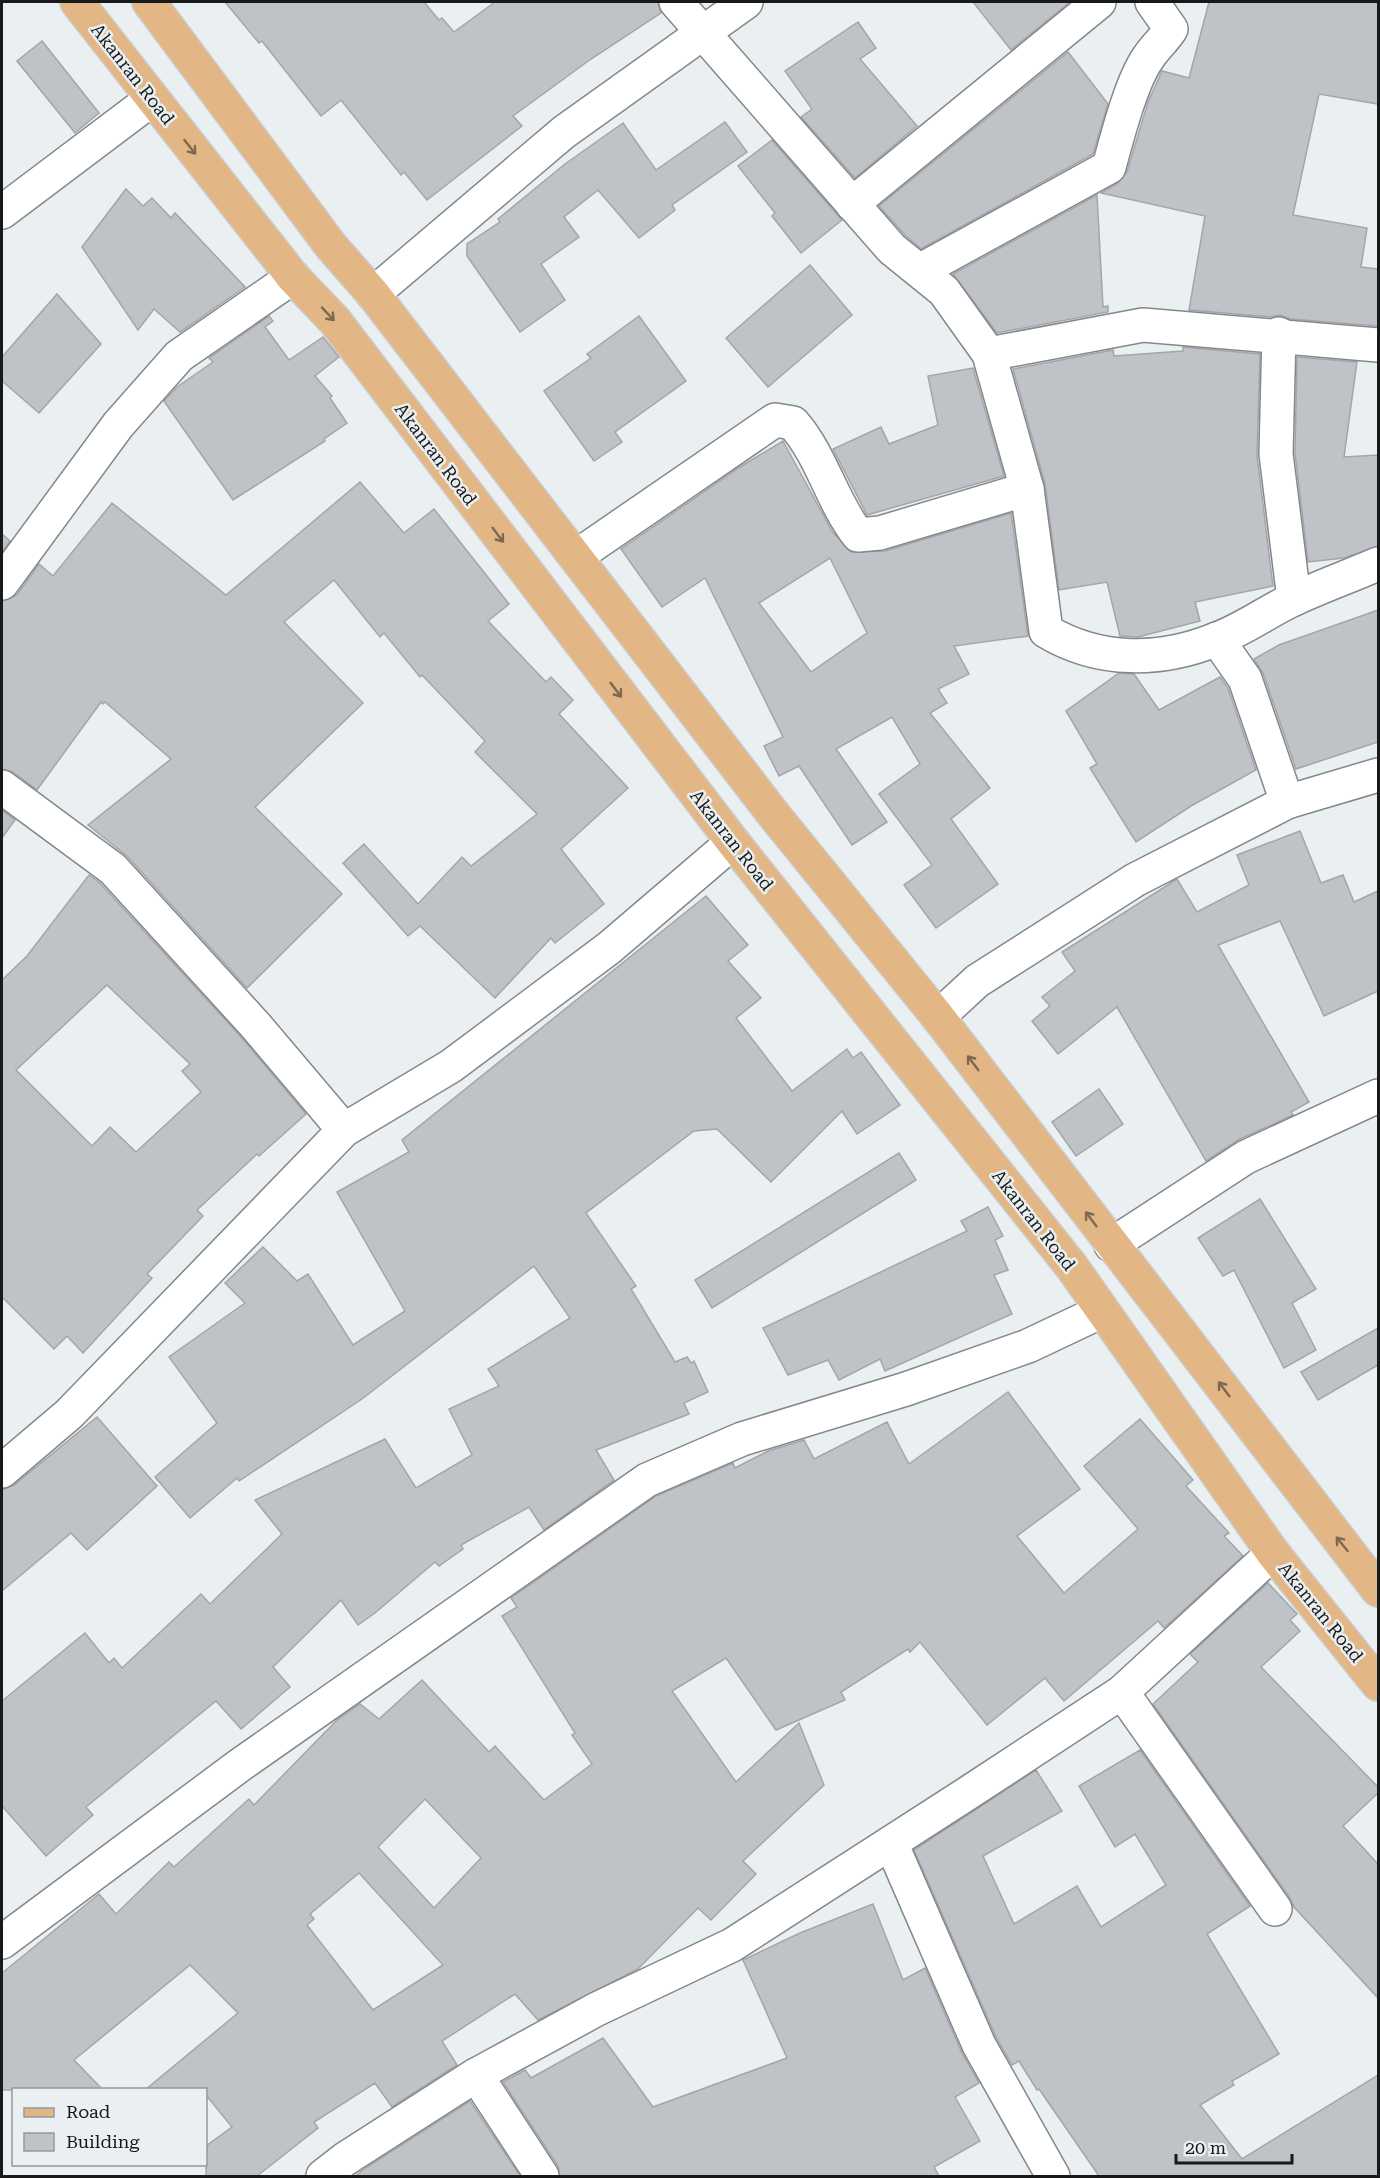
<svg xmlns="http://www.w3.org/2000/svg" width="1380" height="2178" font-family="'Roboto Serif',serif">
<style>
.building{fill:#bfc3c7;stroke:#a2a6a9;stroke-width:1.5;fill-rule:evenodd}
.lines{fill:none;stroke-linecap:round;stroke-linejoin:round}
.minor-casing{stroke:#84888b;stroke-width:36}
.major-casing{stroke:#cccccd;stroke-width:36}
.minor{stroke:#fff;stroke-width:33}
.major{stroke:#e2b785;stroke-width:33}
.oneway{stroke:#7d6850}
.labels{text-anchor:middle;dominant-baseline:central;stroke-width:5;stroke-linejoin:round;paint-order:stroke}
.street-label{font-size:18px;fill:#18191a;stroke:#eaeff2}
</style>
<rect width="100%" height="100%" fill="#eaeff2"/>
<g class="building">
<polygon points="225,2 424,2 439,20 442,18 454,32 495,2 658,2 661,13 591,59 513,116 522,126 427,200 404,172 401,175 341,100 321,116 262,41 259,43"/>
<polygon points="973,2 1070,2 1011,50"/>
<polygon points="1209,2 1378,2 1378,104 1319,94 1293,215 1367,228 1361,267 1378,269 1378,326 1290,319 1280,315 1271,317 1189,310 1205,216 1101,193 1118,183 1127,172 1148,102 1162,71 1189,78"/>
<polygon points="858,22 876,48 860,59 917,126 855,178 801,117 812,109 785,71"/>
<polygon points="42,41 99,113 75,133 17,61"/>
<polygon points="1068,52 1108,104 1093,154 921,249 905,235 879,206"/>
<polygon points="725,122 747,152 672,205 675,210 639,238 598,190 564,217 579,237 541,264 565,300 520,332 467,256 467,244 500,222 498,219 565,164 623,123 656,170"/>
<polygon points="772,140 842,220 801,253 772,216 775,213 738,166"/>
<polygon points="126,189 143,206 152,198 171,218 175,213 245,287 180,332 154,309 138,330 82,247"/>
<polygon points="1097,195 1103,307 1108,306 1108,312 997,333 953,274"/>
<polygon points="810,265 852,315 768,387 726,338"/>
<polygon points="57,294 101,344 39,413 2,381 2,357"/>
<polygon points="269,316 273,321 265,327 289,360 323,337 339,357 315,376 332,396 330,398 347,423 324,439 325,441 233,500 164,401 177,387 213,362 209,358"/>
<polygon points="639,316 686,381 615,432 622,442 594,461 544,391 591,358 587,354"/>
<polygon points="1183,347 1260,354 1257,456 1273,586 1195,602 1200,621 1138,637 1120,636 1107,582 1059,590 1045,484 1013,369 1113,350 1114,356 1183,351"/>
<polygon points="1297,357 1357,362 1344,457 1378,455 1378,546 1344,558 1308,562 1295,453"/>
<polygon points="973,368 1004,476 867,515 833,449 881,427 889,444 938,425 928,376"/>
<path d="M783,441L832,531L851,552L885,551L1011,513L1028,636L954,646L969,674L938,689L947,703L930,713L990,788L951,819L998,884L936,928L904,885L932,865L879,794L920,764L892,717L836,749L887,822L852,845L799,766L779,776L764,746L783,737L705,578L662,607L621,549L740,467ZM830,558L867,633L811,672L759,603Z"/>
<polygon points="360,482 404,533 434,509 509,604 488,621 546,682 551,677 573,700 559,714 628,788 561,849 604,904 555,943 551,938 495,998 420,926 408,936 343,863 364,844 418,904 462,857 471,866 537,814 475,752 485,741 422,675 420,677 384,633 380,637 334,580 284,622 363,703 255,807 342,894 247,988 127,856 88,825 171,759 105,702 103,704 101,702 37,790 13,772 2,769 2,601 17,595 39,564 53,576 112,503 226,595"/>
<polygon points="2,534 10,541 2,552"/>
<polygon points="1378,610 1378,742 1296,769 1263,673 1254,659 1279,645"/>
<polygon points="1119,673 1134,674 1159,710 1220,677 1228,688 1256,770 1191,806 1136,842 1090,768 1097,764 1066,711"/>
<polygon points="2,810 15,820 2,838"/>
<polygon points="1300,831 1321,883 1343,875 1354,902 1378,891 1378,991 1324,1016 1280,921 1218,945 1309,1102 1291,1112 1293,1115 1238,1140 1206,1161 1117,1007 1058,1054 1032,1021 1050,1006 1042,997 1075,971 1062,952 1177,879 1197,912 1249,885 1237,855"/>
<path d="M89,875L100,883L242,1038L306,1114L259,1156L257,1154L197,1210L203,1216L147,1274L152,1278L83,1353L67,1336L54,1349L2,1297V980L27,956ZM107,985L190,1064L182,1071L201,1092L136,1152L110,1127L92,1146L16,1070Z"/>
<polygon points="706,896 748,945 728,961 761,998 736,1018 792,1091 847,1049 853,1058 861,1052 900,1105 857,1134 842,1111 771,1182 717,1129 694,1131 586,1213 636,1286 631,1289 675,1362 687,1357 691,1363 694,1361 708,1392 684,1403 689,1414 596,1450 614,1480 544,1530 529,1507 461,1545 463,1549 439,1566 435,1562 375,1613 358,1625 341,1600 273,1667 290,1687 241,1729 216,1701 86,1807 93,1815 46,1856 2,1806 2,1701 85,1633 109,1663 114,1658 122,1668 201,1594 210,1604 282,1534 255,1500 385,1439 416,1488 472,1455 449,1409 499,1386 488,1369 570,1318 534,1266 362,1399 239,1481 237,1478 190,1518 155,1477 217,1423 169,1357 245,1303 225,1283 263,1247 297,1281 308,1274 353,1345 405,1311 337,1192 409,1152 402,1140"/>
<polygon points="1099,1089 1123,1124 1076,1156 1052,1122"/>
<polygon points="899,1153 916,1180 712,1308 695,1280"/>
<polygon points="1260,1199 1316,1289 1292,1303 1316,1350 1284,1368 1234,1270 1223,1276 1198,1238"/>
<polygon points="988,1207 1003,1236 995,1240 1008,1270 994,1275 1012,1314 885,1371 880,1359 839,1380 828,1360 788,1375 763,1328 967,1231 961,1221"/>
<polygon points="1378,1328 1378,1365 1318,1400 1301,1372"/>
<path d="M1008,1392L1080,1489L1017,1536L1064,1593L1138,1529L1084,1466L1140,1419L1193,1480L1186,1486L1229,1533L1224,1536L1243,1556L1164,1628L1158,1621L1064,1701L1045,1678L987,1725L920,1642L910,1652L908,1649L841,1692L845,1700L776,1730L726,1658L672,1691L736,1782L799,1723L824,1785L743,1861L756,1874L711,1920L698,1908L638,1969L538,2020L515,1994L442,2041L457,2065L392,2107L375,2083L314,2122L318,2128L257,2176H206V2146L232,2127L206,2095V2090H145L238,2013L190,1965L74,2060L103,2090H2V1973L99,1894L116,1914L169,1862L174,1867L249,1799L254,1805L337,1720L360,1704L379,1719L422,1680L489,1752L495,1746L544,1800L592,1764L572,1735L575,1733L502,1616L517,1607L511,1598L656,1496L733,1463L735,1468L768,1451L804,1440L814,1459L887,1422L909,1464ZM425,1799L481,1858L434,1908L378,1847ZM359,1873L443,1965L373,2010L307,1925L314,1919L310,1914Z"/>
<polygon points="97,1417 157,1486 87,1550 71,1533 2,1591 2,1490 14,1485"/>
<polygon points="1268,1583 1297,1614 1290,1620 1300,1631 1261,1667 1378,1787 1378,1793 1343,1826 1378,1864 1378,1998 1294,1907 1290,1898 1153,1704 1198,1662 1190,1654"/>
<polygon points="1140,1750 1250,1906 1207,1934 1279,2054 1232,2081 1234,2085 1200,2105 1242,2159 1378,2075 1378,2176 1099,2176 1039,2089 1037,2090 1019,2061 1012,2065 996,2037 914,1850 1036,1770 1062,1811 983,1856 1014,1924 1077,1886 1101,1927 1166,1885 1135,1834 1115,1847 1079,1786"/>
<polygon points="873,1904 903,1980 925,1968 962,2053 979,2083 955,2097 980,2141 934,2167 939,2176 560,2176 558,2166 503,2082 525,2070 531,2078 603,2038 653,2107 787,2058 743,1960 800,1933"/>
<polygon points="470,2101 520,2176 355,2176 367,2167"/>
</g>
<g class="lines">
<defs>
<g id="minor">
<path d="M676,2L892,249L944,291L989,354L1027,489L1046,631C1099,663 1161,662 1217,639C1244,629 1268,611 1294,599C1322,586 1350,576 1378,564"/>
<polyline points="852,204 1099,2"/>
<polyline points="2,212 152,99"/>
<path d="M921,270L1109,167C1117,138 1131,82 1148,58C1155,47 1164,40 1171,29L1152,2"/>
<polyline points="373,294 564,132 746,2"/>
<polyline points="1279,334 1276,454 1294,599"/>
<polyline points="989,354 1143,325 1378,345"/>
<path d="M577,556L775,420L793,423C822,456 831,500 858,535L880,533L1027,489"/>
<polyline points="2,583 118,425 179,356 293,277"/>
<polyline points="1217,639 1245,679 1287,802"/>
<polyline points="2,787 113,869 256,1026 344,1130"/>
<polyline points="938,1017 977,981 1135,880 1287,802 1378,775"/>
<polyline points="1111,1245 1246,1157 1378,1096"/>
<polyline points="2,1471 69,1414 344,1130 451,1066 609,948 733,842"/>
<polyline points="1122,1692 1275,1909"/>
<polyline points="891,1843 979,2045 1053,2176"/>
<polyline points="2,1942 240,1765 647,1480 742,1439 906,1389 1028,1346 1102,1311"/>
<polyline points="476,2075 542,2176"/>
<polyline points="323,2176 345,2159 476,2075 597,2009 732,1945 968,1793 1122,1692 1273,1553"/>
</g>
<g id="major">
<polyline points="77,2 293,277 335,321 733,842 1072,1267 1273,1553 1378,1684"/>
<polyline points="149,2 331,246 373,294 774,815 938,1017 1378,1590"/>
</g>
</defs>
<use href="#minor" class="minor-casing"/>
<use href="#major" class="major-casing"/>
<use href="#minor" class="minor"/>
<use href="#major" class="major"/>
</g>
<defs><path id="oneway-shaft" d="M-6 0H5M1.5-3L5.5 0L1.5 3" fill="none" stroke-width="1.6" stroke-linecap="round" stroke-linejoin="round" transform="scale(1.5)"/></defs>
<g class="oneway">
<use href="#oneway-shaft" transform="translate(190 147) rotate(52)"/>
<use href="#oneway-shaft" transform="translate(328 314) rotate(47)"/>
<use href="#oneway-shaft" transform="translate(498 535) rotate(53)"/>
<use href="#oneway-shaft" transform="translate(616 690) rotate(53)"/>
<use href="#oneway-shaft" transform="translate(973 1063) rotate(-127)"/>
<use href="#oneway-shaft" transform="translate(1091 1219) rotate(-127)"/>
<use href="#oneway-shaft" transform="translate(1224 1389) rotate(-127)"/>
<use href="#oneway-shaft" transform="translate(1342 1544) rotate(-129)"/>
</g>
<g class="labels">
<g class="street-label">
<text transform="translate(133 74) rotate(52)">Akanran Road</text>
<text transform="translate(436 454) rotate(53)">Akanran Road</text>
<text transform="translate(732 840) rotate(52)">Akanran Road</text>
<text transform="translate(1034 1220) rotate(52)">Akanran Road</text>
<text transform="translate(1321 1612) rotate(51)">Akanran Road</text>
</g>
</g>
<rect width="1380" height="2178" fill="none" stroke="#18191a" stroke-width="6"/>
<rect x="12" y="2088" width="195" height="78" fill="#eaeff2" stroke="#96999c" stroke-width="1.5"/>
<rect x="24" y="2108" width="30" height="9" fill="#e2b785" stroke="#96999c" stroke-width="1.5"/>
<text x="66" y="2118" font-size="18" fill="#18191a">Road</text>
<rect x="24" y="2133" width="30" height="18" fill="#bfc3c7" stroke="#96999c" stroke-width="1.5"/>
<text x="66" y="2148" font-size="18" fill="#18191a">Building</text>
<path d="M1176 2154v9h116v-9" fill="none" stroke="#18191a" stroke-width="3"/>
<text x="1185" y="2154" font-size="18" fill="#18191a" stroke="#eaeff2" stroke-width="4.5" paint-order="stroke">20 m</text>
</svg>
